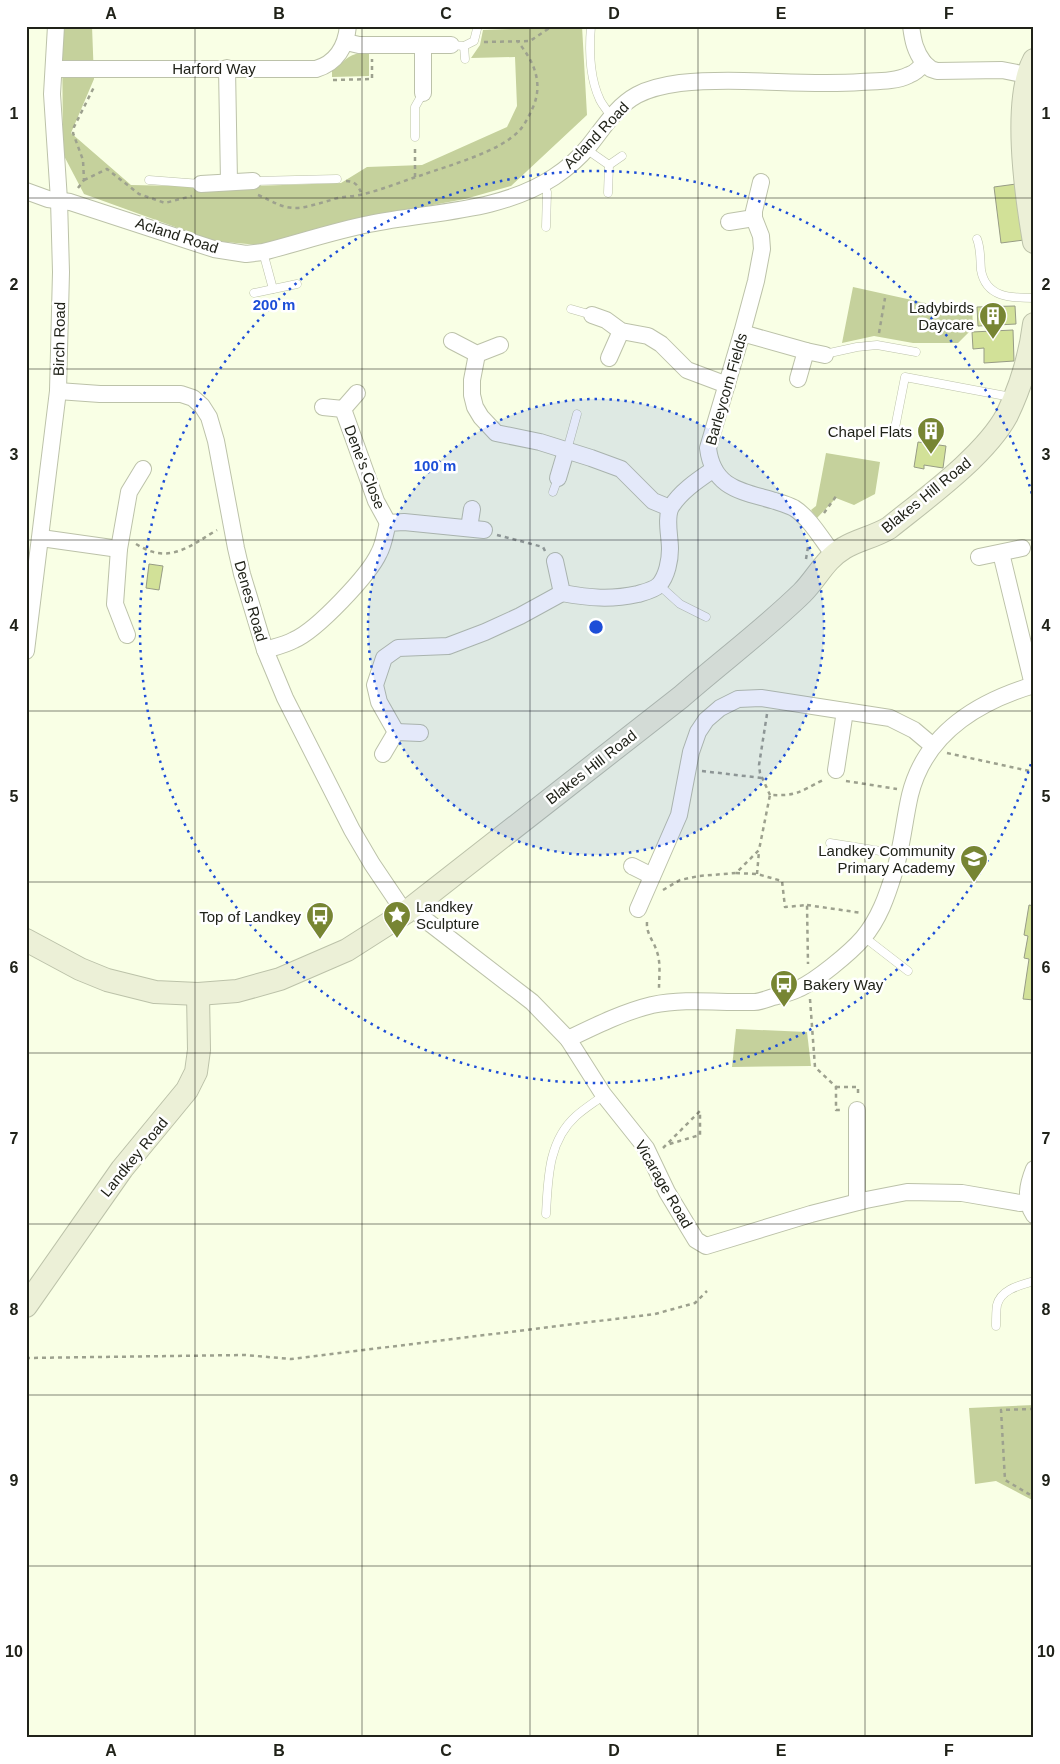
<svg xmlns="http://www.w3.org/2000/svg" width="1060" height="1764" font-family="Helvetica,sans-serif">
<style>
.green{fill:#c5d19c}
.building{fill:#d2e198;stroke:#979c85}
.lines{fill:none;stroke-linecap:round;stroke-linejoin:round}
.lane-casing{stroke:#bcc2a9;stroke-width:9}
.street-casing{stroke:#bcc2a9;stroke-width:18}
.secondary-casing{stroke:#bcc2a9;stroke-width:24}
.path{stroke:#9da18e;stroke-width:2.5;stroke-dasharray:4 4;stroke-linecap:butt}
.lane{stroke:#fff;stroke-width:8}
.street{stroke:#fff;stroke-width:16}
.secondary{stroke:#ecf0d7;stroke-width:22}
.grid{fill:none;stroke:#202219;stroke-width:1;stroke-opacity:0.55}
.ring{fill:none;stroke:#1d4ed8;stroke-width:2.5;stroke-dasharray:2.5 5}
.labels{text-anchor:middle;dominant-baseline:central;stroke-width:5;stroke-linejoin:round;paint-order:stroke}
.street-label{font-size:15px;fill:#202219;stroke:#fff}
.poi-label{font-size:15px;fill:#202219;stroke:#fff;text-anchor:end}
.centre{fill:#1d4ed8;stroke:#fff;stroke-width:2.5}
.ring-label{font-size:15px;text-anchor:middle;font-weight:bold;fill:#1d4ed8;stroke:#fff;stroke-width:5;stroke-linejoin:round;paint-order:stroke}
.neatline{fill:none;stroke:#202219;stroke-width:2}
.grid-label{font-size:16px;text-anchor:middle;font-weight:bold;fill:#202219}
</style>
<rect width="100%" height="100%" fill="#f9ffe5"/>
<g class="green">
<polygon points="62,26 92,26 94,79 71,133 131,185 227,187 341,183 367,167 422,165 507,127 517,106 515,57 471,58 480,45 483,30 532,28 532,26 582,26 587,115 511,186 465,199 351,220 258,245 214,241 84,194 63,154"/>
<path d="M369,52V76L332,77V70C348,59 348,53 369,52Z"/>
<polygon points="853,287 939,306 972,305 973,328 958,343 913,343 874,336 842,343"/>
<polygon points="826,453 880,462 875,494 854,505 836,498 817,518 811,510 816,506"/>
<polygon points="736,1029 807,1032 811,1066 732,1067"/>
<polygon points="1034,1405 1034,1501 996,1481 975,1484 969,1408"/>
</g>
<g class="building">
<polygon points="1016,184 1024,240 1001,243 994,187"/>
<polygon points="1015,306 1016,324 978,326 977,307"/>
<polygon points="1013,330 1014,361 984,363 984,348 973,349 972,332"/>
<polygon points="918,442 946,446 943,468 924,465 924,469 914,467"/>
<polygon points="149,564 163,566 159,590 146,588"/>
<polygon points="1029,905 1034,906 1034,1000 1023,999 1029,959 1024,958 1028,936 1024,935"/>
</g>
<g class="lines">
<defs>
<g id="lane">
<path d="M591,26C589,49 590,79 600,100C603,106 608,111 611,117"/>
<polyline points="451,45 464,46 474,41 477,29"/>
<polyline points="464,46 465,59"/>
<polyline points="415,137 415,107 423,93"/>
<polyline points="586,149 609,165"/>
<polyline points="149,180 201,184"/>
<polyline points="253,181 337,179"/>
<polyline points="542,184 547,192 546,227"/>
<polyline points="608,193 609,165 622,156"/>
<path d="M977,239C981,249 980,259 981,270C986,298 1011,298 1034,298"/>
<polyline points="263,252 273,289"/>
<polyline points="254,293 297,284"/>
<polyline points="571,309 592,315"/>
<polyline points="825,354 857,347 877,345 916,352"/>
<polyline points="894,433 905,377 1011,397"/>
<polyline points="567,450 577,414"/>
<polyline points="553,492 558,478"/>
<polyline points="659,585 680,604 706,617"/>
<polyline points="830,843 899,854"/>
<polyline points="864,937 908,971"/>
<path d="M546,1214C548,1179 548,1141 576,1116C585,1108 595,1102 604,1095"/>
<path d="M996,1326C996,1319 996,1311 997,1305C1001,1289 1021,1285 1034,1281"/>
</g>
<g id="street">
<path d="M911,26C913,41 915,51 924,63"/>
<polyline points="346,42 359,45 451,45"/>
<polyline points="227,68 229,182"/>
<path d="M54,69H316C337,63 346,46 348,26"/>
<polyline points="423,93 423,46"/>
<path d="M761,182L754,211V218L761,236L762,249L756,281L742,333L708,448C713,489 742,491 775,501C781,503 788,505 794,508C810,518 822,540 834,555"/>
<polyline points="201,184 253,181"/>
<path d="M26,191L48,199L70,202L214,249L246,254L263,252C298,243 334,231 369,224C431,211 499,213 554,177C566,169 579,158 588,147C603,129 615,107 637,95C650,88 665,85 680,83C740,77 801,86 861,82C876,81 895,82 909,75C915,73 920,68 924,63L931,69L937,71L1002,70L1027,75"/>
<polyline points="729,222 754,218"/>
<polyline points="592,315 606,320 621,331 648,336 661,344 687,370 727,385"/>
<polyline points="742,333 806,351 825,355"/>
<polyline points="452,341 477,354 500,345"/>
<polyline points="477,354 472,380 472,395 475,407 481,417 496,433 540,442 591,458 621,469 653,501 670,508"/>
<polyline points="609,358 621,331"/>
<polyline points="798,379 806,351"/>
<polyline points="58,391 100,394 181,394 193,398 202,406 209,417 216,441 236,548 242,574 265,650 285,698 352,830 372,864 405,913"/>
<polyline points="323,407 343,409 376,501 388,523"/>
<polyline points="343,409 357,393"/>
<polyline points="558,478 566,451"/>
<polyline points="469,528 472,509"/>
<polyline points="41,538 119,549"/>
<polyline points="1001,553 1033,685"/>
<polyline points="979,557 1022,548"/>
<path d="M555,561L562,593C590,598 610,600 638,594C645,592 654,590 659,585C667,576 670,560 670,549C670,536 665,518 671,507C681,491 698,480 714,469"/>
<polyline points="127,635 115,604 119,549 129,492 143,469"/>
<path d="M265,650C275,647 285,645 294,640C317,630 369,575 379,553C384,544 385,533 388,523L404,522L484,530"/>
<polyline points="26,651 58,391 61,272 59,200 52,94 56,26"/>
<polyline points="396,732 379,702 375,685 384,658 398,648 448,646 485,632 520,616 562,593"/>
<polyline points="383,754 396,732 420,733"/>
<polyline points="836,770 845,711"/>
<polyline points="632,866 652,876"/>
<polyline points="413,907 423,918 532,1002 568,1039 603,1094 646,1148 667,1192 696,1240 706,1246 811,1214 866,1200 907,1192 962,1193 1020,1203 1029,1202"/>
<polyline points="638,909 679,815 691,752 698,732 706,720 720,708 738,699 761,698 890,718 914,730 933,746"/>
<path d="M568,1039C595,1026 623,1012 652,1005C686,998 720,1003 754,1002C760,1002 767,999 773,997C781,995 790,993 798,989C816,981 850,953 863,938C879,919 887,896 894,873C902,848 904,821 910,795C925,734 977,702 1034,685"/>
<polyline points="857,1110 857,1202"/>
<path d="M1034,1169C1028,1184 1024,1200 1034,1215"/>
</g>
<g id="secondary">
<path d="M1034,60C1012,101 1026,195 1034,242"/>
<path d="M26,940L80,969L107,980L155,992L198,994L237,991L280,979L347,950L405,913L681,697C721,662 764,630 802,593C817,578 825,559 844,548C857,540 874,537 889,528C925,499 985,456 1007,415C1021,386 1030,356 1034,324"/>
<polyline points="26,1306 122,1169 187,1090 196,1072 199,1050 198,994"/>
</g>
</defs>
<use href="#lane" class="lane-casing"/>
<use href="#street" class="street-casing"/>
<use href="#secondary" class="secondary-casing"/>
<g class="path">
<polyline points="484,42 530,41 548,29 549,26"/>
<polyline points="333,80 372,79 372,59"/>
<polyline points="415,149 415,177"/>
<polyline points="84,180 107,169 139,194 165,203 192,196"/>
<path d="M346,181C356,181 359,187 362,195"/>
<polyline points="78,188 84,180 83,160 73,133 74,127 95,85"/>
<path d="M258,195C273,201 280,208 297,208C309,207 320,203 331,200C341,196 354,197 364,194C384,189 403,181 422,175C450,165 499,152 519,131C526,123 530,114 534,105C543,81 533,60 518,42"/>
<polyline points="879,333 885,298"/>
<polyline points="824,513 837,495"/>
<polyline points="497,535 543,547 545,551"/>
<path d="M136,544C169,565 188,547 217,530"/>
<polyline points="806,559 808,547"/>
<polyline points="767,714 759,765 760,773 770,795"/>
<polyline points="947,753 1034,772"/>
<polyline points="702,771 762,778"/>
<polyline points="846,781 897,789"/>
<polyline points="736,873 757,874 782,881 785,907 807,905 808,964"/>
<polyline points="757,874 759,851"/>
<path d="M663,890L680,880L699,876L736,873L759,850L770,795C798,796 799,792 823,780"/>
<polyline points="807,905 862,913"/>
<path d="M647,922C646,934 654,941 657,952C661,963 659,977 659,989"/>
<polyline points="810,999 815,1067 836,1087 836,1110 843,1110"/>
<polyline points="836,1087 858,1087 858,1096"/>
<polyline points="663,1148 700,1111 700,1135 666,1145"/>
<polyline points="26,1358 245,1355 291,1359 655,1314 695,1303 707,1291"/>
<polyline points="1034,1409 1001,1410 1005,1480 1034,1497"/>
</g>
<use href="#lane" class="lane"/>
<use href="#street" class="street"/>
<use href="#secondary" class="secondary"/>
</g>
<path class="grid" d="M195,26V1738M362,26V1738M530,26V1738M698,26V1738M865,26V1738M26,198H1034M26,369H1034M26,540H1034M26,711H1034M26,882H1034M26,1053H1034M26,1224H1034M26,1395H1034M26,1566H1034"/>
<circle cx="596" cy="627" r="228" fill="#1d4ed8" fill-opacity=".12"/>
<g class="ring">
<circle cx="596" cy="627" r="228"/>
<path d="M1033 757A456 456 0 1 1 1033 497"/>
</g>
<defs>
<symbol id="building-pin" viewBox="-11 -11 22 30"><path d="M0 17L-7.5 6A9.5 9.5 0 1 1 7.5 6Z" fill="#778533" stroke="#fff"/><path d="M-4-6H4V6H1V3H-1V6H-4ZM-2.5-4.3h1.7v1.8h-1.7ZM.8-4.3h1.7v1.8H.8ZM-2.5-1h1.7V.8h-1.7ZM.8-1h1.7V.8H.8Z" fill="#fff"/></symbol>
<symbol id="school-pin" viewBox="-11 -11 22 30"><path d="M0 17L-7.5 6A9.5 9.5 0 1 1 7.5 6Z" fill="#778533" stroke="#fff"/><path d="M0-5L7-2L0 1L-7-2ZM-4 1L0 2.5L4 1V4Q0 6-4 4Z" fill="#fff"/></symbol>
<symbol id="sight-pin" viewBox="-11 -11 22 30"><path d="M0 17L-7.5 6A9.5 9.5 0 1 1 7.5 6Z" fill="#778533" stroke="#fff"/><path d="M0-6L1.8-2.2L6-1.7L2.9 1.2L3.7 5.4L0 3.3L-3.7 5.4L-2.9 1.2L-6-1.7L-1.8-2.2Z" fill="#fff"/></symbol>
<symbol id="bus-pin" viewBox="-11 -11 22 30"><path d="M0 17L-7.5 6A9.5 9.5 0 1 1 7.5 6Z" fill="#778533" stroke="#fff"/><path d="M-5-6H5V4H4V6H2V4H-2V6H-4V4H-5ZM-3.5-4V0h7V-4ZM-3.5 1.2v1.5H-2V1.2ZM2 1.2v1.5H3.5V1.2Z" fill="#fff"/></symbol>
</defs>
<g fill-rule="evenodd">
<use href="#building-pin" x="977" y="300" width="32" height="43"/>
<use href="#building-pin" x="915" y="415" width="32" height="43"/>
<use href="#school-pin" x="958" y="843" width="32" height="43"/>
<use href="#sight-pin" x="381" y="899" width="32" height="43"/>
<use href="#bus-pin" x="304" y="900" width="32" height="43"/>
<use href="#bus-pin" x="768" y="968" width="32" height="43"/>
</g>
<g class="labels">
<g class="street-label">
<text x="214" y="68">Harford Way</text>
<text transform="translate(596 135) rotate(-46)">Acland Road</text>
<text transform="translate(177 235) rotate(18)">Acland Road</text>
<text transform="translate(59 339) rotate(-89)">Birch Road</text>
<text transform="translate(726 389) rotate(-74)">Barleycorn Fields</text>
<text transform="translate(365 467) rotate(69)">Dene's Close</text>
<text transform="translate(926 495) rotate(-39)">Blakes Hill Road</text>
<text transform="translate(251 601) rotate(74)">Denes Road</text>
<text transform="translate(591 767) rotate(-38)">Blakes Hill Road</text>
<text transform="translate(134 1157) rotate(-51)">Landkey Road</text>
<text transform="translate(664 1184) rotate(60)">Vicarage Road</text>
</g>
<g class="poi-label">
<text x="974" y="307">Ladybirds<tspan x="974" dy="17">Daycare</tspan></text>
<text x="912" y="431">Chapel Flats</text>
<text x="955" y="850">Landkey Community<tspan x="955" dy="17">Primary Academy</tspan></text>
<text x="416" y="906" text-anchor="start">Landkey<tspan x="416" dy="17">Sculpture</tspan></text>
<text x="301" y="916">Top of Landkey</text>
<text x="803" y="984" text-anchor="start">Bakery Way</text>
</g>
</g>
<circle cx="596" cy="627" r="8" class="centre"/>
<g class="ring-label">
<text x="274" y="310">200 m</text>
<text x="435" y="471">100 m</text>
</g>
<rect width="1060" height="1764" fill="none" stroke="#ffffff" stroke-width="55"/>
<rect x="28" y="28" width="1004" height="1708" class="neatline"/>
<g class="grid-label">
<text x="111" y="19">A</text>
<text x="279" y="19">B</text>
<text x="446" y="19">C</text>
<text x="614" y="19">D</text>
<text x="781" y="19">E</text>
<text x="949" y="19">F</text>
<text x="14" y="119">1</text>
<text x="1046" y="119">1</text>
<text x="14" y="290">2</text>
<text x="1046" y="290">2</text>
<text x="14" y="460">3</text>
<text x="1046" y="460">3</text>
<text x="14" y="631">4</text>
<text x="1046" y="631">4</text>
<text x="14" y="802">5</text>
<text x="1046" y="802">5</text>
<text x="14" y="973">6</text>
<text x="1046" y="973">6</text>
<text x="14" y="1144">7</text>
<text x="1046" y="1144">7</text>
<text x="14" y="1315">8</text>
<text x="1046" y="1315">8</text>
<text x="14" y="1486">9</text>
<text x="1046" y="1486">9</text>
<text x="14" y="1657">10</text>
<text x="1046" y="1657">10</text>
<text x="111" y="1756">A</text>
<text x="279" y="1756">B</text>
<text x="446" y="1756">C</text>
<text x="614" y="1756">D</text>
<text x="781" y="1756">E</text>
<text x="949" y="1756">F</text>
</g>
</svg>
